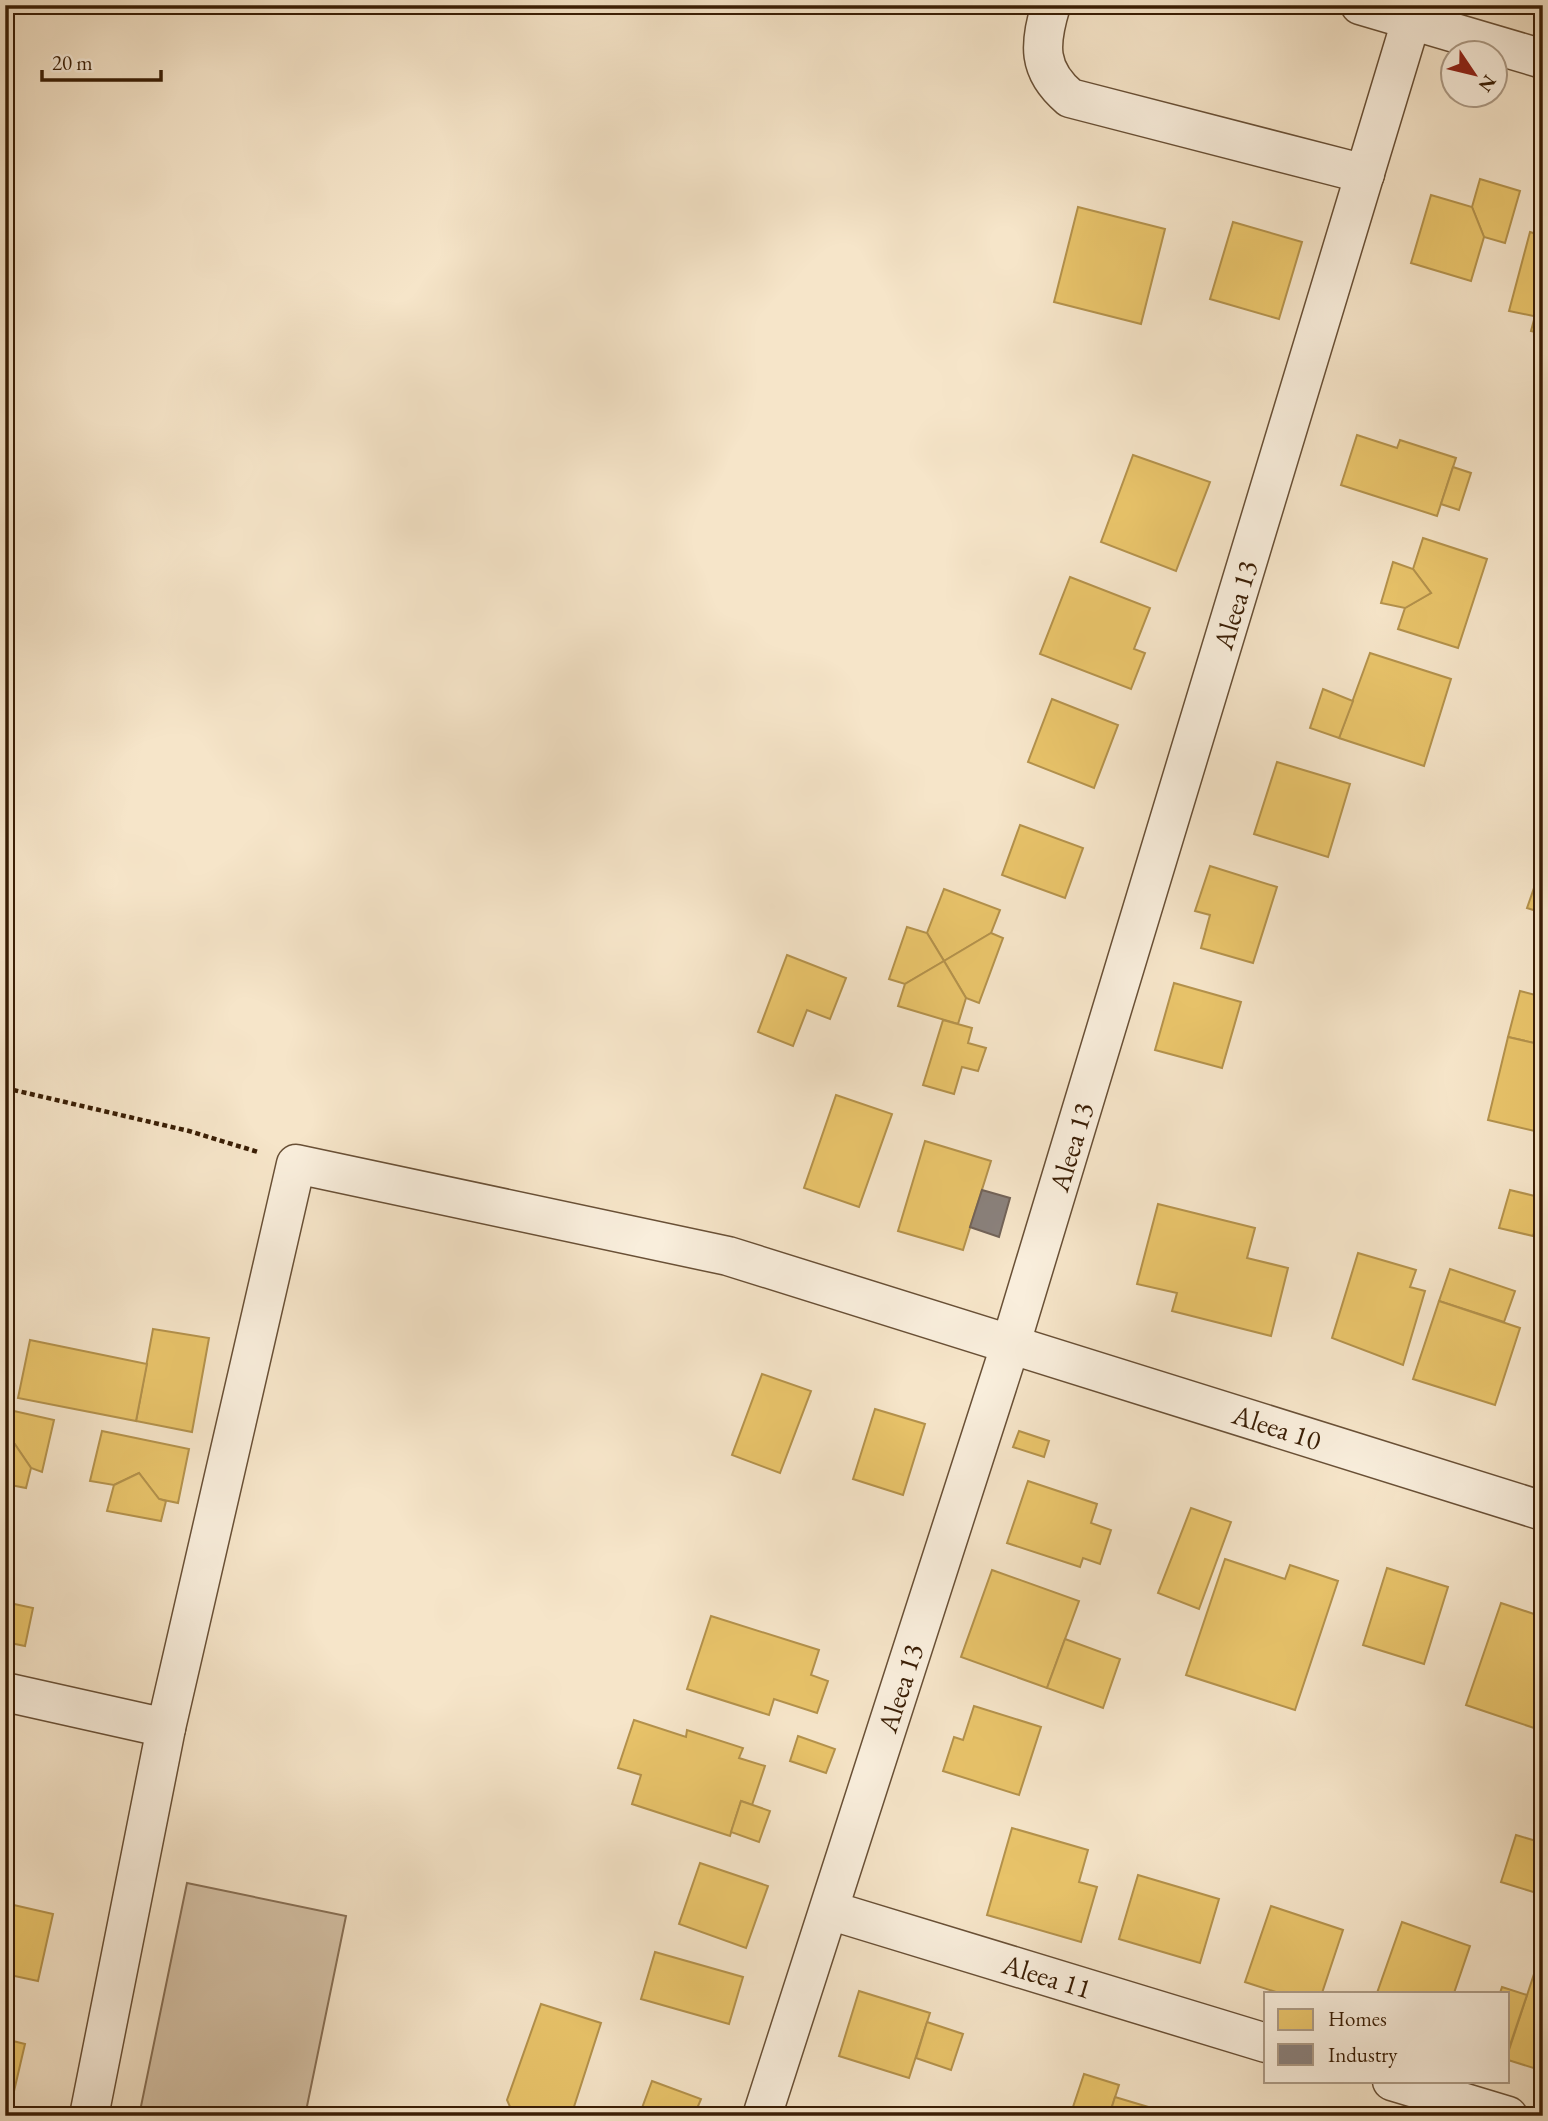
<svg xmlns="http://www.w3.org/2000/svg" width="1548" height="2121" font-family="'EB Garamond',serif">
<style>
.green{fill:#d6c3a8;stroke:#887056;stroke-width:2}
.homes{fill:#e9c46a;stroke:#b4924c;stroke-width:2}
.industry{fill:#8a817c;stroke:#726358;stroke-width:2}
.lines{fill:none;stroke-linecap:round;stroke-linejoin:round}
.minor-casing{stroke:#695036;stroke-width:41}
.path{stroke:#3a1e05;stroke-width:4.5;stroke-dasharray:5 3.5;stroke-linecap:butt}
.minor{stroke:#f9eedc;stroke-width:38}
.labels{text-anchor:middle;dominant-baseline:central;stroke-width:7;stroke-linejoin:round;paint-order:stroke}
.street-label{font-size:28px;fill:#3a1e05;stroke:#f9eedc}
</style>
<rect width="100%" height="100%" fill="#f6e5c9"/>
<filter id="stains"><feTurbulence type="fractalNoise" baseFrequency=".00286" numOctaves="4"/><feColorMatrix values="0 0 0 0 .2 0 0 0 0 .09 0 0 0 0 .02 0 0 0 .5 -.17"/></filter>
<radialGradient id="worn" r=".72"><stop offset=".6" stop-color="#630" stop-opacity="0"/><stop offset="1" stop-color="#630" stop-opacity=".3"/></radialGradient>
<polygon class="green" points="187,1883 346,1916 305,2116 139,2116"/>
<g class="homes">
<polygon points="1480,179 1520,191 1505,243 1484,237 1472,207"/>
<polygon points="1431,195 1472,207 1484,237 1471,281 1411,263"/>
<polygon points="1078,207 1165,229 1141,324 1054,302"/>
<polygon points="1233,222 1302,242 1279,319 1210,299"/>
<polygon points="1530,232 1543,236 1543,318 1509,311"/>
<polygon points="1535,316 1543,318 1543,334 1531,331"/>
<polygon points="1357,435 1397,448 1400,440 1456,458 1437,516 1341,485"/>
<polygon points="1133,455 1210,482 1176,571 1101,542"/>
<polygon points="1453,467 1471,473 1459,510 1441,504"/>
<polygon points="1423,538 1487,559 1458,648 1398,629 1405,608 1431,593 1413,569"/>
<polygon points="1393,562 1413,569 1431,593 1405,608 1381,603"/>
<polygon points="1070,577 1150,608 1134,649 1145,653 1131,689 1040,654"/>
<polygon points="1370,653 1451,679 1424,766 1339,738"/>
<polygon points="1323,689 1353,701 1339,738 1310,728"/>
<polygon points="1052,699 1118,725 1094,788 1028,762"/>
<polygon points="1277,762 1350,784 1328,857 1254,834"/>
<polygon points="1020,825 1083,848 1065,898 1002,875"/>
<polygon points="1543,862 1543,913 1527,908"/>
<polygon points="1210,866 1277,887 1253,963 1201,948 1210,915 1195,911"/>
<polygon points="944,889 1000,910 991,933 944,961 927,933"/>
<polygon points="907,927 927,933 944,961 905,984 889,979"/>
<polygon points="991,933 1003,938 979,1003 966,998 944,961"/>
<polygon points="787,955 846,978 830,1019 807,1010 793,1046 758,1032"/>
<polygon points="944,961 966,998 958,1024 898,1006 905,984"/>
<polygon points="1174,983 1241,1002 1222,1068 1155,1050"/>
<polygon points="1520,991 1543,997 1543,1045 1508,1037"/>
<polygon points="943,1020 972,1028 968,1043 986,1048 978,1071 962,1067 954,1094 923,1085"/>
<polygon points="1508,1037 1543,1045 1543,1133 1488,1120"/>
<polygon points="836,1095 892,1114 859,1207 804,1188"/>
<polygon points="925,1141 991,1161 963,1250 898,1231"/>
<polygon points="1510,1190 1543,1198 1543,1206 1533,1236 1499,1228"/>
<polygon points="1158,1204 1255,1228 1247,1258 1288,1268 1271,1336 1172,1311 1177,1293 1137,1284"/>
<polygon points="1358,1253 1416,1270 1410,1287 1425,1291 1403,1365 1332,1338"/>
<polygon points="1450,1269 1515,1291 1504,1322 1439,1301"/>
<polygon points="1439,1301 1520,1328 1495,1405 1413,1379"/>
<polygon points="153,1329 209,1338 192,1432 136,1421"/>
<polygon points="30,1340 147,1364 136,1421 18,1398"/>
<polygon points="762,1374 811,1391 780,1473 732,1455"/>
<polygon points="5,1409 54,1420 42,1472 31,1468 12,1440 5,1444"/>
<polygon points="875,1409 925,1424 903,1495 853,1479"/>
<polygon points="102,1431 189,1449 178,1503 159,1499 139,1473 114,1485 90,1481"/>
<polygon points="1019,1431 1049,1441 1044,1457 1013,1447"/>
<polygon points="12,1440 31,1468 26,1488 5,1484 5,1444"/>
<polygon points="139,1473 159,1499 166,1501 161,1521 107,1511 114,1485"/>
<polygon points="1028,1481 1097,1504 1091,1523 1111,1530 1100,1564 1083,1558 1080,1567 1007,1543"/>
<polygon points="1191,1508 1231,1522 1199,1609 1158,1593"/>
<polygon points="1225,1559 1285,1579 1290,1565 1338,1581 1295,1710 1186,1675"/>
<polygon points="1387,1568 1448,1587 1424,1664 1363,1645"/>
<polygon points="992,1570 1079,1601 1047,1688 961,1657"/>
<polygon points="5,1602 33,1608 25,1646 5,1642"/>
<polygon points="1501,1603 1543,1617 1543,1713 1537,1729 1466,1705"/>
<polygon points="711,1616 819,1650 811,1675 828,1681 817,1713 774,1699 769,1715 687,1689"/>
<polygon points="1065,1639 1120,1659 1103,1708 1047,1688"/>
<polygon points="974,1706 1041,1727 1019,1795 943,1771 954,1737 963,1740"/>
<polygon points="634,1720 686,1737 687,1730 743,1748 739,1758 765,1766 752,1805 741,1801 730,1836 632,1804 641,1775 618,1768"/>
<polygon points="798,1736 835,1749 826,1773 790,1761"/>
<polygon points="741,1801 770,1811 759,1842 731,1832"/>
<polygon points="1012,1828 1088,1850 1079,1882 1097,1887 1081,1942 987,1915"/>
<polygon points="1516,1835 1543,1843 1543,1895 1501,1882"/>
<polygon points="700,1863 768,1886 746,1948 679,1924"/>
<polygon points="1138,1875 1219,1899 1200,1963 1119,1939"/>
<polygon points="5,1903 53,1914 38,1981 5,1974"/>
<polygon points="1271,1906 1343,1930 1322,1993 1279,1993 1245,1982"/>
<polygon points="1402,1922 1470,1946 1454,1993 1377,1993"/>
<polygon points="655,1952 743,1977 729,2024 641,1999"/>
<polygon points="1534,1974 1543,1977 1543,2071 1508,2060 1508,2053"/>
<polygon points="1502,1987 1527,1995 1509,2048 1508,1993 1500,1993"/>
<polygon points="859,1991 930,2013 909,2078 839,2056"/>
<polygon points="541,2004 601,2023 571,2116 514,2116 507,2100"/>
<polygon points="927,2022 963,2034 951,2070 916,2058"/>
<polygon points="5,2039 25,2044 11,2104 5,2103"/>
<polygon points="1084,2074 1119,2085 1109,2116 1070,2116"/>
<polygon points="652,2081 701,2099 694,2116 639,2116"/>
<polygon points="1115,2097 1155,2109 1153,2116 1109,2116"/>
</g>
<polygon class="industry" points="982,1190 1010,1198 999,1237 970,1227"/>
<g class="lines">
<defs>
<g id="minor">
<path d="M1051,5C1039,44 1037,70 1070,98L1365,174"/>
<polyline points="1360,5 1543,59"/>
<polyline points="5,1692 166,1728 296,1164 728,1256 1543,1511"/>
<polyline points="829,1910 1266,2043"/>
<polyline points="1392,2081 1508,2116"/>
<polyline points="89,2116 166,1728"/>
<polyline points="762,2116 1011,1343 1411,21"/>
</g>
</defs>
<use href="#minor" class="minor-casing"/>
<polyline class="path" points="5,1088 189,1131 258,1152"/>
<use href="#minor" class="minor"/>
</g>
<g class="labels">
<g class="street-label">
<text transform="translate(1235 605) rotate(-73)">Aleea 13</text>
<text transform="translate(1071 1147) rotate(-73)">Aleea 13</text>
<text transform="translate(1277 1427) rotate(18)">Aleea 10</text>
<text transform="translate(900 1688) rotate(-72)">Aleea 13</text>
<text transform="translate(1047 1976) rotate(17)">Aleea 11</text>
</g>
</g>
<rect width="1548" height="2121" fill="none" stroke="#f6e5c9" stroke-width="28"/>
<rect x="7" y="7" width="1534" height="2107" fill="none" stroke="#3a1e05" stroke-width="3.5"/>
<rect x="14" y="14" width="1520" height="2093" fill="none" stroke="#3a1e05" stroke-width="2"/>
<rect x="1264" y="1992" width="245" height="91" fill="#f9eedc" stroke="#ad9b86" stroke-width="2"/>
<rect x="1278" y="2009" width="35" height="21" fill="#e9c46a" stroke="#ad9b86" stroke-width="2"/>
<text x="1328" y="2026" font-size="21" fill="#3a1e05">Homes</text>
<rect x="1278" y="2044" width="35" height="21" fill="#8a817c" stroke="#ad9b86" stroke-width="2"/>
<text x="1328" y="2062" font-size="21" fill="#3a1e05">Industry</text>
<g transform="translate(1474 74) rotate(125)"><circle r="33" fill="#f9eedc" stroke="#ad9b86" stroke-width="2"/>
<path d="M0-5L12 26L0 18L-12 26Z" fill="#8f2418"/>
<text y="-10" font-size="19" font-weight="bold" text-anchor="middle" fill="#3a1e05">N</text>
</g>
<path d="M42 70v10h119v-10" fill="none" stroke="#3a1e05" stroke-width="3.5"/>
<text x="52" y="70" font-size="21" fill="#3a1e05" stroke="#f9eedc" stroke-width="5" paint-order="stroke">20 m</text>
<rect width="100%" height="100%" filter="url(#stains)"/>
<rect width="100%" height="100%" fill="url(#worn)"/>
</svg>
